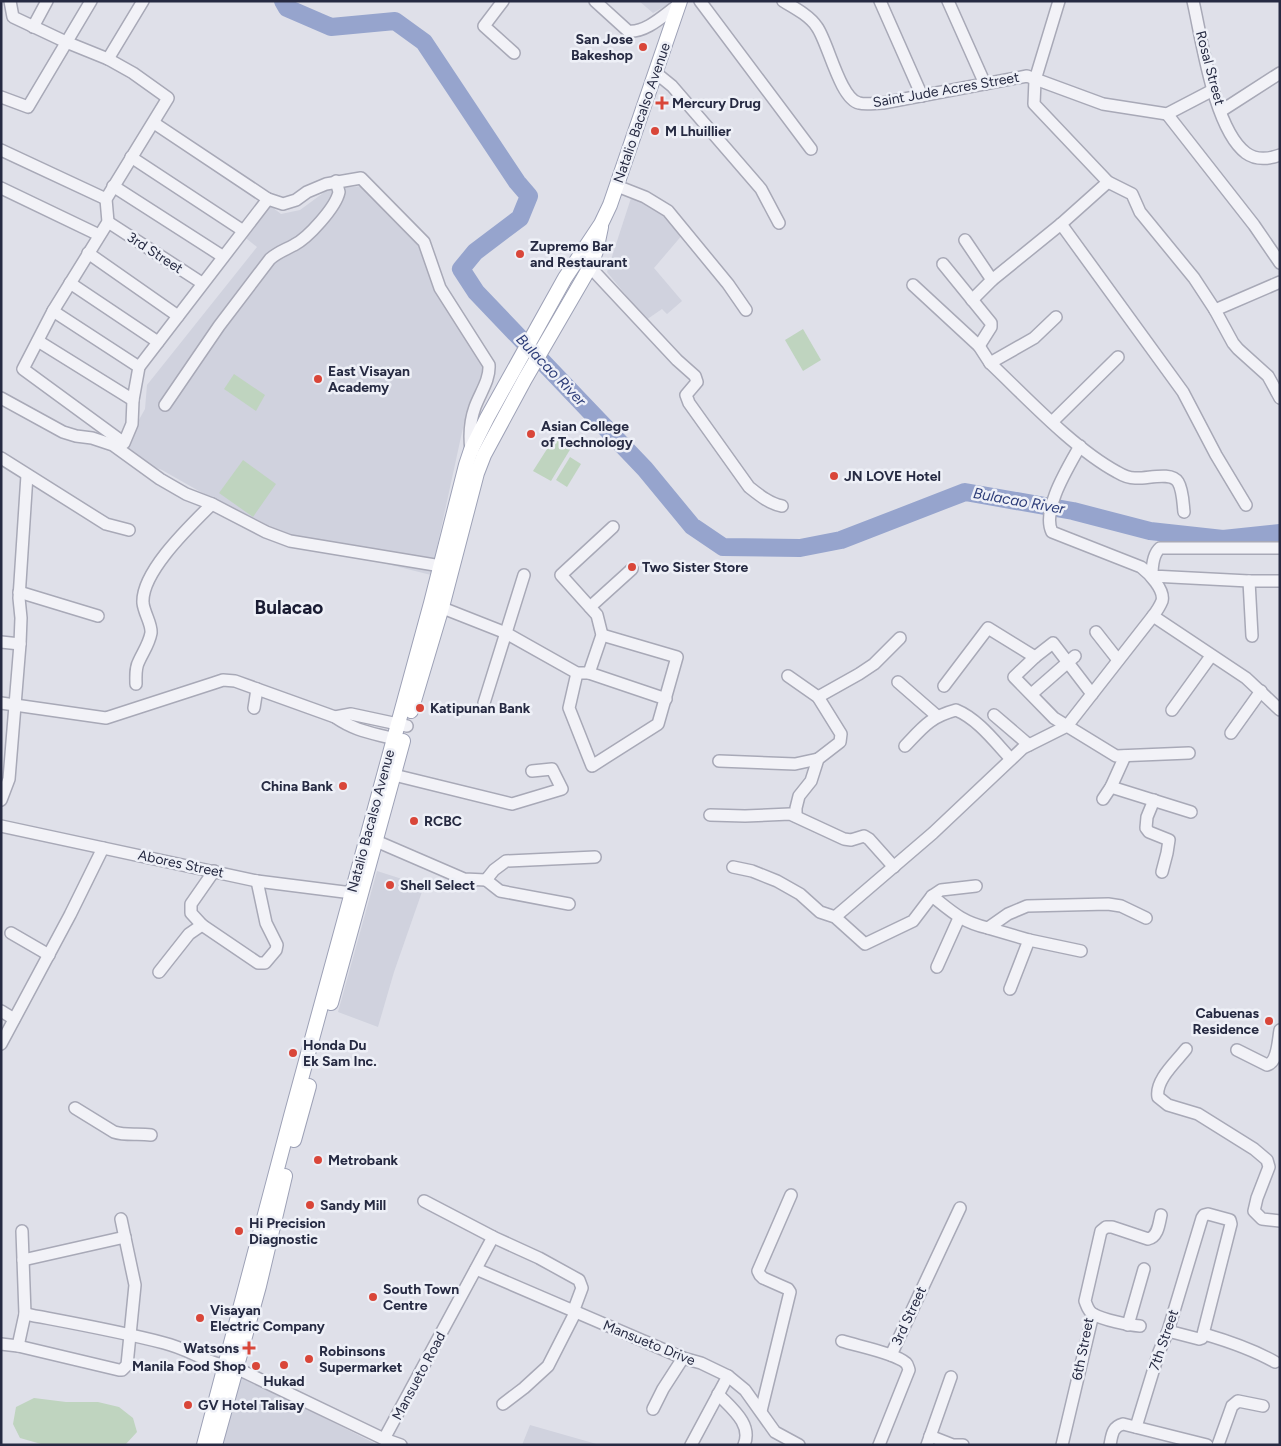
<svg xmlns="http://www.w3.org/2000/svg" width="1281" height="1446" font-family="Figtree,sans-serif">
<style>
.built{fill:#d0d2de}
.green{fill:#bfd4bf}
.lines{fill:none;stroke-linecap:round;stroke-linejoin:round}
.river{stroke:#96a4cd;stroke-width:18}
.minor-casing{stroke:#a8a9b7;stroke-width:14}
.major-casing{stroke:#9da1b6;stroke-width:16}
.minor{stroke:#f2f2f7;stroke-width:11}
.major{stroke:#fff;stroke-width:14}
.poi-dot{fill:#d94639;stroke:#eef0f7;stroke-width:2}
.labels{text-anchor:middle;dominant-baseline:central;stroke-width:5;stroke-linejoin:round;paint-order:stroke}
.poi-label{font-size:14px;font-weight:bold;fill:#262a42;stroke:#eef0f7;text-anchor:start}
.street-label{font-size:14px;fill:#262a42;stroke:#eef0f7}
.water-label{font-size:15px;font-style:italic;fill:#2d3d79;stroke:#eef0f7}
.district-label{font-size:19px;font-weight:bold;fill:#191b32;stroke:#eef0f7}
</style>
<rect width="100%" height="100%" fill="#dfe0e9"/>
<g class="built">
<polygon points="639,1 670,1 669,4 653,13"/>
<polygon points="366,186 422,245 487,372 464,423 431,575 379,562 286,546 213,499 162,470 129,457 127,441 145,409 147,385 257,247 242,235 268,204 281,214 300,210 330,188"/>
<polygon points="632,195 663,212 683,234 654,268 682,301 667,314 662,309 646,320 607,272"/>
<polygon points="377,871 424,886 394,972 378,1027 338,1012"/>
<polygon points="237,1374 378,1445 218,1445"/>
<polygon points="530,1425 600,1445 522,1445"/>
</g>
<g class="green">
<polygon points="803,329 821,360 803,371 785,340"/>
<polygon points="234,374 265,395 256,411 224,389"/>
<polygon points="554,438 571,448 551,481 533,471"/>
<polygon points="570,457 581,464 567,487 556,480"/>
<polygon points="243,460 276,484 253,517 219,493"/>
<polygon points="34,1398 66,1402 98,1402 119,1407 133,1418 137,1432 125,1445 41,1444 20,1438 13,1424 16,1407"/>
</g>
<g class="lines">
<polyline class="river" points="283,1 287,8 331,27 395,21 424,42 517,182 529,196 520,218 475,252 461,269 476,292 645,469 692,526 723,547 800,548 841,540 965,492 1073,511 1150,531 1223,539 1280,533"/>
<defs>
<g id="minor">
<polyline points="10,1 13,17 66,42 108,59 133,73 168,98 106,199 108,222 53,311 23,369 124,443 132,424 133,400 139,367 268,199"/>
<polyline points="503,1 484,26 514,53"/>
<path d="M595,1L628,31C646,33 664,15 678,5"/>
<polyline points="700,1 811,149"/>
<path d="M783,1C795,8 810,16 817,27C828,42 840,99 859,103C866,105 875,103 883,103L1027,76L1103,104L1167,114L1213,90"/>
<polyline points="880,1 922,96"/>
<polyline points="948,1 985,84"/>
<polyline points="1059,1 1035,80 1034,104 1108,182 1132,194 1140,212 1194,278 1215,310 1233,343 1238,349 1268,376 1280,398"/>
<path d="M1193,1C1202,40 1214,129 1246,153C1257,161 1269,159 1280,155"/>
<polyline points="33,27 47,1"/>
<polyline points="108,59 143,1"/>
<polyline points="656,73 672,86 761,189 779,223"/>
<polyline points="1,97 28,107 91,1"/>
<polyline points="1221,111 1280,73"/>
<polyline points="1167,114 1254,225 1280,263"/>
<path d="M154,123L268,199L283,204L296,200L307,192L326,184L361,178L424,242L440,288L489,365C490,380 480,393 475,407C470,421 469,435 471,450L473,451"/>
<polyline points="1,150 106,199"/>
<polyline points="131,157 242,230"/>
<polyline points="113,186 222,256"/>
<polyline points="617,186 645,197 668,211 728,284 746,310"/>
<polyline points="1,188 99,235"/>
<polyline points="108,222 202,283"/>
<polyline points="1061,224 1183,392 1216,455 1246,505"/>
<polyline points="965,240 992,280"/>
<polyline points="88,253 178,316"/>
<polyline points="943,264 991,323 991,327 979,346"/>
<path d="M590,267L677,360L695,376L697,382L686,395L689,403L749,487C759,495 770,504 782,506"/>
<polyline points="70,283 158,342"/>
<path d="M913,285L979,346L990,363C1027,398 1073,448 1117,472C1122,475 1129,478 1135,478C1147,479 1171,471 1178,482C1183,490 1183,504 1184,512"/>
<polyline points="972,300 992,280 1061,224 1108,182"/>
<polyline points="1215,310 1280,282"/>
<polyline points="53,311 139,367"/>
<polyline points="38,341 133,400"/>
<polyline points="990,363 1034,338 1056,317"/>
<polyline points="1,398 63,432 76,436 92,438 113,445 160,479 186,494 212,504 266,532 290,541 441,566"/>
<path d="M165,405L219,326L270,259C278,252 285,250 294,245C308,238 336,207 339,192L336,181"/>
<polyline points="1052,422 1118,357"/>
<polyline points="1,458 106,524 129,530"/>
<path d="M1280,548H1160C1153,554 1152,567 1152,576L1249,581H1280"/>
<polyline points="1249,581 1252,636"/>
<polyline points="19,592 98,616"/>
<polyline points="435,605 506,633 577,673 589,673 666,699"/>
<polyline points="590,607 632,569"/>
<polyline points="1153,616 1246,678 1280,710"/>
<polyline points="1096,632 1118,660"/>
<polyline points="1,642 20,644"/>
<polyline points="577,673 569,708 592,766 658,724 677,657 602,635"/>
<polyline points="589,673 602,635 597,615 561,575 613,527"/>
<polyline points="788,676 818,697 841,734 840,742 818,759 811,781 799,796 796,808 796,816"/>
<polyline points="898,682 937,716"/>
<path d="M136,684C136,676 135,668 139,661C143,652 149,644 151,633C152,624 144,613 143,603C141,572 191,525 212,504"/>
<polyline points="944,686 988,628 1035,657"/>
<polyline points="1035,691 1075,656"/>
<polyline points="1092,694 1053,643 1035,657 1014,677 1054,718 1116,756 1189,753"/>
<polyline points="818,697 859,674 874,664 900,638"/>
<path d="M1,703L106,718L214,683L223,680L235,681L335,717C358,733 376,733 401,741"/>
<polyline points="484,703 524,575"/>
<polyline points="254,708 257,689"/>
<polyline points="1172,710 1211,656"/>
<polyline points="994,715 1029,745"/>
<polyline points="335,717 351,714 407,726"/>
<polyline points="1231,733 1261,691"/>
<path d="M905,746C923,727 930,717 956,710C978,719 995,742 1011,759"/>
<polyline points="719,761 795,764 818,759"/>
<polyline points="394,775 512,804 562,789 552,769 532,771"/>
<polyline points="1111,787 1191,812"/>
<polyline points="1103,799 1111,787 1125,756"/>
<polyline points="1,800 9,779 20,644 21,618 19,598 27,475"/>
<polyline points="1154,800 1147,817 1146,828 1149,832 1169,840 1167,853 1162,872"/>
<polyline points="710,815 745,816 790,814 844,839 851,840 864,836 869,839 894,867"/>
<polyline points="1,826 257,881 360,894"/>
<polyline points="376,841 464,879 486,880 494,870 506,861 595,857"/>
<polyline points="733,867 752,871 777,881 800,894 820,912 835,917 865,944 913,921 932,896 941,890 976,886"/>
<polyline points="214,871 191,904 191,913 202,925 258,963 265,963 276,950 277,945 266,923 257,881"/>
<polyline points="486,880 500,891 569,904"/>
<path d="M932,896C952,912 962,922 988,928L1008,914L1027,906L1108,904L1121,906L1146,918"/>
<path d="M835,917L933,833L1023,748L1067,726L1153,616C1156,612 1160,606 1162,601C1165,590 1149,573 1141,567L1052,532C1041,510 1069,466 1080,446"/>
<polyline points="988,928 1029,940 1081,951"/>
<polyline points="11,933 49,955"/>
<polyline points="937,967 959,918"/>
<polyline points="159,972 189,934 202,925"/>
<polyline points="1010,989 1029,940"/>
<polyline points="1,1011 14,1019"/>
<polyline points="1,1044 70,915 103,848"/>
<path d="M1186,1049C1176,1062 1155,1080 1158,1097L1168,1105L1198,1114L1254,1149L1267,1160L1269,1167L1257,1198L1254,1211L1262,1219L1280,1221"/>
<path d="M1237,1050L1267,1065C1278,1062 1278,1041 1280,1030"/>
<path d="M75,1108L114,1132C126,1136 138,1133 151,1135"/>
<polyline points="424,1201 493,1237 539,1258 579,1280 582,1288 573,1312"/>
<polyline points="23,1260 125,1237"/>
<polyline points="476,1269 683,1358 701,1363 728,1376 745,1390 775,1432 799,1445"/>
<path d="M25,1314C72,1323 118,1331 164,1343C189,1349 210,1365 236,1368L384,1439L401,1445"/>
<polyline points="1128,1325 1144,1269"/>
<path d="M1140,1326C1129,1325 1103,1320 1093,1314C1088,1311 1087,1306 1085,1301L1101,1231L1106,1227H1112L1148,1239C1158,1237 1159,1224 1161,1215"/>
<path d="M1204,1334C1228,1341 1252,1349 1275,1362"/>
<path d="M842,1341C857,1346 895,1353 906,1363C908,1365 908,1367 909,1370L879,1445"/>
<polyline points="1,1344 18,1346 119,1370 122,1370 127,1365 135,1285 121,1219"/>
<polyline points="18,1346 25,1314 22,1231"/>
<polyline points="891,1355 960,1208"/>
<path d="M718,1394C731,1408 753,1424 744,1445"/>
<polyline points="503,1404 524,1388 548,1366 575,1313"/>
<polyline points="653,1409 663,1389 683,1358"/>
<polyline points="761,1411 790,1292 788,1289 763,1278 760,1275 758,1271 791,1195"/>
<polyline points="1136,1427 1159,1352 1168,1331 1202,1218 1204,1215 1208,1214 1230,1220 1231,1224 1202,1338 1199,1339 1168,1331"/>
<polyline points="930,1436 953,1445 963,1445"/>
<polyline points="384,1439 493,1237"/>
<polyline points="691,1445 728,1376"/>
<polyline points="927,1445 951,1377"/>
<polyline points="1062,1445 1093,1314"/>
<path d="M1110,1445C1112,1435 1112,1427 1123,1424L1207,1445"/>
<polyline points="1218,1445 1232,1406 1238,1401 1263,1406"/>
</g>
<g id="major">
<polyline points="411,711 442,607 477,473 484,455 525,379 590,267 596,251 601,227"/>
<polyline points="331,1003 403,741"/>
<polyline points="294,1140 309,1086"/>
<polyline points="204,1445 291,1116 431,603 466,465 471,450 487,418 565,278 601,224 610,205 680,1"/>
<polyline points="215,1445 259,1286 285,1176"/>
</g>
</defs>
<use href="#minor" class="minor-casing"/>
<use href="#major" class="major-casing"/>
<use href="#minor" class="minor"/>
<use href="#major" class="major"/>
</g>
<g class="poi-dot">
<circle cx="643" cy="47" r="5"/>
<path d="M659.5 95.5h5v5h5v5h-5v5h-5v-5h-5v-5h5z"/>
<circle cx="655" cy="131" r="5"/>
<circle cx="520" cy="254" r="5"/>
<circle cx="318" cy="379" r="5"/>
<circle cx="531" cy="434" r="5"/>
<circle cx="834" cy="476" r="5"/>
<circle cx="632" cy="567" r="5"/>
<circle cx="420" cy="708" r="5"/>
<circle cx="343" cy="786" r="5"/>
<circle cx="414" cy="821" r="5"/>
<circle cx="390" cy="885" r="5"/>
<circle cx="1269" cy="1021" r="5"/>
<circle cx="293" cy="1053" r="5"/>
<circle cx="318" cy="1160" r="5"/>
<circle cx="310" cy="1205" r="5"/>
<circle cx="239" cy="1231" r="5"/>
<circle cx="373" cy="1297" r="5"/>
<circle cx="200" cy="1318" r="5"/>
<path d="M246.5 1340.5h5v5h5v5h-5v5h-5v-5h-5v-5h5z"/>
<circle cx="309" cy="1359" r="5"/>
<circle cx="284" cy="1365" r="5"/>
<circle cx="256" cy="1366" r="5"/>
<circle cx="188" cy="1405" r="5"/>
</g>
<g class="labels">
<g class="poi-label">
<text x="633" y="39" text-anchor="end">San Jose<tspan x="633" dy="16">Bakeshop</tspan></text>
<text x="672" y="103">Mercury Drug</text>
<text x="665" y="131">M Lhuillier</text>
<text x="530" y="246">Zupremo Bar<tspan x="530" dy="16">and Restaurant</tspan></text>
<text x="328" y="371">East Visayan<tspan x="328" dy="16">Academy</tspan></text>
<text x="541" y="426">Asian College<tspan x="541" dy="16">of Technology</tspan></text>
<text x="844" y="476">JN LOVE Hotel</text>
<text x="642" y="567">Two Sister Store</text>
<text x="430" y="708">Katipunan Bank</text>
<text x="333" y="786" text-anchor="end">China Bank</text>
<text x="424" y="821">RCBC</text>
<text x="400" y="885">Shell Select</text>
<text x="1259" y="1013" text-anchor="end">Cabuenas<tspan x="1259" dy="16">Residence</tspan></text>
<text x="303" y="1045">Honda Du<tspan x="303" dy="16">Ek Sam Inc.</tspan></text>
<text x="328" y="1160">Metrobank</text>
<text x="320" y="1205">Sandy Mill</text>
<text x="249" y="1223">Hi Precision<tspan x="249" dy="16">Diagnostic</tspan></text>
<text x="383" y="1289">South Town<tspan x="383" dy="16">Centre</tspan></text>
<text x="210" y="1310">Visayan<tspan x="210" dy="16">Electric Company</tspan></text>
<text x="239" y="1348" text-anchor="end">Watsons</text>
<text x="319" y="1351">Robinsons<tspan x="319" dy="16">Supermarket</tspan></text>
<text x="246" y="1366" text-anchor="end">Manila Food Shop</text>
<text x="284" y="1381" text-anchor="middle">Hukad</text>
<text x="198" y="1405">GV Hotel Talisay</text>
</g>
<g class="street-label">
<text transform="translate(1210 68) rotate(75)">Rosal Street</text>
<text transform="translate(946 90) rotate(-10)">Saint Jude Acres Street</text>
<text transform="translate(642 113) rotate(-71)">Natalio Bacalso Avenue</text>
<text transform="translate(155 253) rotate(33)">3rd Street</text>
<text transform="translate(371 821) rotate(-75)">Natalio Bacalso Avenue</text>
<text transform="translate(181 864) rotate(12)">Abores Street</text>
<text transform="translate(909 1316) rotate(-65)">3rd Street</text>
<text transform="translate(1164 1340) rotate(-71)">7th Street</text>
<text transform="translate(649 1343) rotate(22)">Mansueto Drive</text>
<text transform="translate(1083 1349) rotate(-79)">6th Street</text>
<text transform="translate(419 1376) rotate(-62)">Mansueto Road</text>
</g>
<g class="water-label">
<text transform="translate(551 370) rotate(46)">Bulacao River</text>
<text transform="translate(1019 501) rotate(10)">Bulacao River</text>
</g>
<g class="district-label">
<text x="289" y="607">Bulacao</text>
</g>
</g>
<rect width="1281" height="1446" fill="none" stroke="#262a42" stroke-width="5"/>
</svg>
